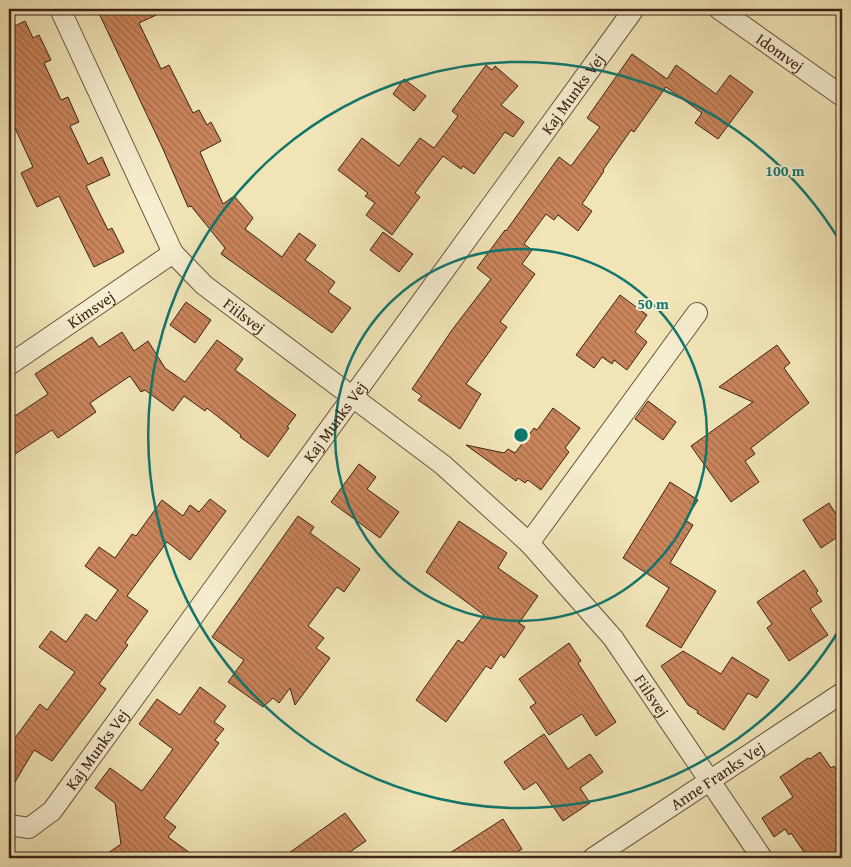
<svg xmlns="http://www.w3.org/2000/svg" width="851" height="867" font-family="'Gentium Book Plus',serif">
<style>
.building{fill:url(#building-back-hatch);stroke:#3d2217}
.lines{fill:none;stroke-linecap:round;stroke-linejoin:round}
.street-casing{stroke:#6a533f;stroke-width:22}
.street{stroke:#f6eed0;stroke-width:20}
.ring{fill:none;stroke:#0f766e;stroke-width:2.5}
.labels{text-anchor:middle;dominant-baseline:central;stroke-width:4;stroke-linejoin:round;paint-order:stroke}
.street-label{font-size:16px;fill:#3d2217;stroke:#f6eed0}
.centre{fill:#0f766e;stroke:#f6eed0;stroke-width:2.5}
.ring-label{font-size:15px;text-anchor:middle;font-weight:bold;fill:#0f766e;stroke:#f6eed0;stroke-width:4;stroke-linejoin:round;paint-order:stroke}
</style>
<defs>
<pattern id="building-back-hatch" width="6" height="6" patternUnits="userSpaceOnUse" patternTransform="scale(1.25)"><rect width="6" height="6" fill="#ca855b"/><path d="M-1 5l2 2M0 0l6 6M5-1l2 2" fill="none" stroke="#a56c4a"/></pattern>
</defs>
<rect width="100%" height="100%" fill="#f1e5b7"/>
<filter id="stains"><feTurbulence type="fractalNoise" baseFrequency=".004" numOctaves="4"/><feColorMatrix values="0 0 0 0 .2 0 0 0 0 .09 0 0 0 0 .02 0 0 0 .5 -.17"/></filter>
<radialGradient id="worn" r=".72"><stop offset=".6" stop-color="#630" stop-opacity="0"/><stop offset="1" stop-color="#630" stop-opacity=".3"/></radialGradient>
<g class="building">
<polygon points="97,9 169,9 139,23 161,69 169,65 193,113 199,110 207,125 211,122 221,141 200,152 223,204 234,196 253,218 245,229 282,257 299,233 316,245 305,260 335,282 328,292 351,308 332,333 221,254 225,248 191,206 188,207 163,149"/>
<polygon points="25,21 33,38 39,35 51,60 44,63 61,100 68,97 79,122 70,126 88,164 102,157 110,175 86,186 108,230 112,228 124,252 94,267 59,196 37,207 21,173 33,167 9,115 9,29"/>
<polygon points="632,54 667,79 676,65 716,94 730,75 753,92 718,139 695,123 702,113 666,87 634,132 631,130 603,170 604,171 582,204 592,211 578,231 558,215 554,220 546,214 524,244 532,250 522,264 535,274 500,322 507,327 466,384 481,394 460,429 418,400 422,396 412,389 452,330 491,279 477,268 505,230 506,231 559,157 571,166 600,127 587,118"/>
<polygon points="486,65 492,70 495,66 518,86 501,105 524,122 513,137 505,132 474,174 463,166 461,169 443,156 415,193 420,197 392,235 366,215 375,203 365,196 368,193 338,170 362,138 399,166 420,138 434,148 458,116 452,111"/>
<polygon points="404,79 426,96 414,111 393,94"/>
<polygon points="383,232 413,254 399,272 370,250"/>
<polygon points="620,295 647,315 635,332 647,342 627,370 614,360 612,364 602,357 594,368 576,355"/>
<polygon points="186,302 211,320 195,343 170,325"/>
<polygon points="122,332 134,351 148,341 165,368 185,382 217,340 243,359 235,370 296,415 287,427 289,428 268,457 240,437 241,435 207,408 205,411 184,396 173,411 145,390 141,392 130,376 90,403 96,412 58,438 52,430 9,458 9,420 48,394 35,374 92,337 99,347"/>
<polygon points="777,345 790,363 784,368 809,403 751,448 755,454 745,461 759,482 731,502 691,446 753,402 719,387"/>
<polygon points="648,401 676,422 663,440 635,419"/>
<polygon points="553,408 580,428 565,448 569,452 541,490 528,480 525,483 518,478 516,481 466,445 504,453 508,449 515,453 534,428 537,430"/>
<polygon points="359,464 376,477 367,489 399,512 380,538 331,502"/>
<polygon points="670,482 698,500 685,520 693,525 670,563 716,591 681,648 646,626 669,588 623,558"/>
<polygon points="210,499 226,511 190,560 167,542 127,596 148,611 125,643 128,645 99,684 106,689 52,761 34,750 9,792 9,746 40,704 47,710 75,672 39,647 51,631 66,642 86,614 96,621 118,590 85,566 99,547 115,558 132,534 136,536 162,500 183,516 190,505 199,512"/>
<polygon points="829,503 842,524 842,534 821,548 803,520"/>
<polygon points="298,516 314,527 310,533 360,569 344,592 337,587 308,626 324,638 316,648 330,658 295,705 290,688 279,703 273,698 263,707 228,682 244,660 212,637"/>
<polygon points="459,521 507,553 498,568 538,596 519,623 525,627 504,658 501,654 491,669 486,666 446,722 416,700 458,640 463,643 484,615 426,572"/>
<polygon points="804,570 818,591 816,593 822,601 810,609 828,635 789,661 767,628 772,624 757,602"/>
<polygon points="569,643 581,661 578,663 616,722 596,736 582,714 549,735 530,707 536,703 519,679"/>
<polygon points="683,651 721,674 732,657 769,680 757,698 748,693 724,730 697,713 698,711 688,705 661,666"/>
<polygon points="200,687 226,706 214,722 224,729 215,740 219,743 164,818 176,827 168,837 197,858 101,858 121,844 115,803 95,788 110,768 142,791 173,749 139,724 157,699 180,715"/>
<polygon points="544,734 568,769 590,754 603,772 580,788 590,803 563,821 536,782 524,790 504,762"/>
<polygon points="820,752 831,768 834,766 842,779 842,858 808,858 791,833 789,835 785,829 774,837 762,818 793,797 780,777 808,758 810,759"/>
<polygon points="345,813 366,841 341,858 282,858"/>
<polygon points="503,819 522,849 507,858 442,858"/>
</g>
<g class="lines">
<defs>
<g id="street">
<path id="s1" d="M60,9L173,253L204,285L443,465L529,543L613,638L762,858"/>
<path id="s2" d="M719,9L842,96"/>
<path id="s3" d="M9,365L173,253"/>
<polyline points="529,543 697,313"/>
<path id="s4" d="M9,825L29,828L52,811L634,9"/>
<path id="s5" d="M593,858L842,693"/>
</g>
</defs>
<use href="#street" class="street-casing"/>
<use href="#street" class="street"/>
</g>
<g class="ring">
<circle cx="521" cy="435" r="186"/>
<path d="M841 627A373 373 0 1 1 841 243"/>
</g>
<g class="labels">
<g class="street-label">
<text stroke="none"><textPath href="#s2" startOffset="75">Idomvej</textPath></text>
<text stroke="none"><textPath href="#s4" startOffset="935">Kaj Munks Vej</textPath></text>
<text stroke="none"><textPath href="#s3" startOffset="99">Kimsvej</textPath></text>
<text stroke="none"><textPath href="#s1" startOffset="364">Fiilsvej</textPath></text>
<text stroke="none"><textPath href="#s4" startOffset="530">Kaj Munks Vej</textPath></text>
<text stroke="none"><textPath href="#s1" startOffset="925">Fiilsvej</textPath></text>
<text stroke="none"><textPath href="#s4" startOffset="125">Kaj Munks Vej</textPath></text>
<text stroke="none"><textPath href="#s5" startOffset="149">Anne Franks Vej</textPath></text>
</g>
</g>
<circle cx="521" cy="435" r="8" class="centre"/>
<g class="ring-label">
<text x="785" y="176">100 m</text>
<text x="653" y="309">50 m</text>
</g>
<rect width="851" height="867" fill="none" stroke="#f1e5b7" stroke-width="30"/>
<rect x="10" y="10" width="831" height="847" fill="none" stroke="#3d2217" stroke-width="2.5"/>
<rect x="15" y="15" width="821" height="837" fill="none" stroke="#3d2217"/>
<rect width="100%" height="100%" filter="url(#stains)"/>
<rect width="100%" height="100%" fill="url(#worn)"/>
</svg>
